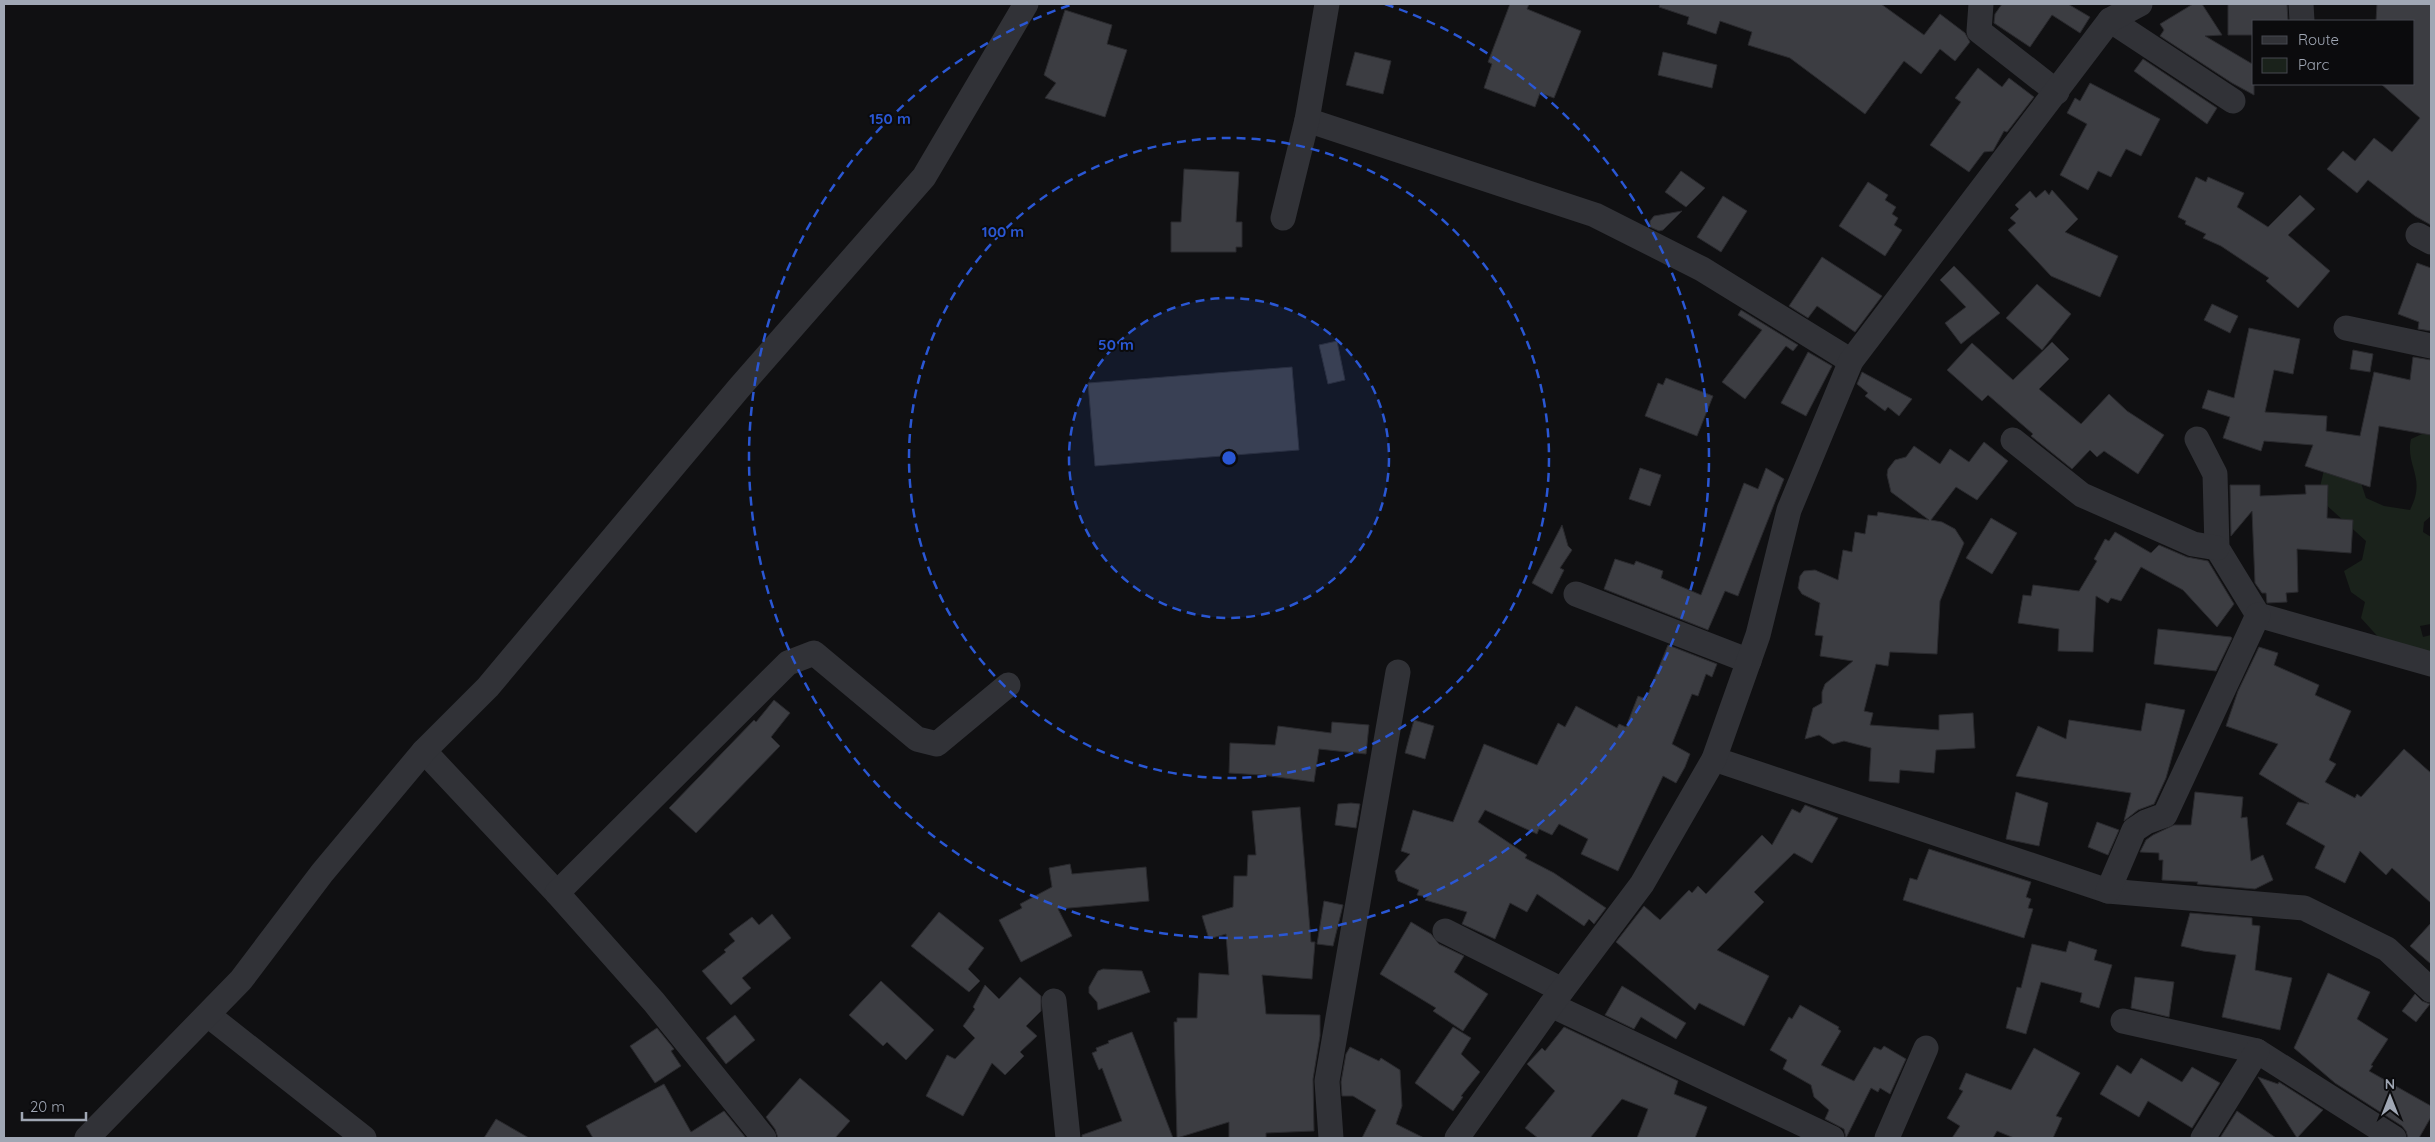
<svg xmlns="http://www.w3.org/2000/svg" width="2435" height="1142" font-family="Quicksand,sans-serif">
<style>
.green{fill:#1a221b}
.building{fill:#3c3d42;stroke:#2a2a2e}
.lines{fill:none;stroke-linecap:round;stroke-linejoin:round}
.minor{stroke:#313237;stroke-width:25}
.ring{fill:none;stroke:#2a57d4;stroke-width:2.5;stroke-dasharray:9 6}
.centre{fill:#2a57d4;stroke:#0b0b0d;stroke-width:2.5}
.ring-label{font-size:15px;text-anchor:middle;font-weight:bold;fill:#2a57d4;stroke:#0b0b0d;stroke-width:4;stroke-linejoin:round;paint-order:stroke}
</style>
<rect width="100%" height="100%" fill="#101012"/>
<path class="green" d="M2431,430V516L2424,522L2423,532L2431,537V624L2420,626L2423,637L2431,635V655L2381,640L2361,618L2365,602L2351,592L2344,571L2362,560L2366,541L2323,502L2320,487L2324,470L2358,474L2366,498L2384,506L2410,510C2427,477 2405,467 2411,439Z"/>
<g class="building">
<polygon points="1510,4 1529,4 1527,9 1581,31 1554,98 1540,93 1535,107 1484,88 1492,64 1488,62"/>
<polygon points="1660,4 1881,4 1924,35 1940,14 1965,33 1970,42 1955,61 1940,49 1921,74 1904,61 1865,114 1790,58 1748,45 1752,32 1720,21 1716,34 1687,24 1689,17 1659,7"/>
<polygon points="2002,4 2068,4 2090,17 2080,33 2052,15 2030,47 1994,23 1995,14"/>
<polygon points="2193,4 2202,4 2222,35 2205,36 2254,65 2254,95 2232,83 2160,36 2164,30 2160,24"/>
<polygon points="2228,4 2287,4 2288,21 2254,21 2254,35 2228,35"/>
<polygon points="2377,4 2431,4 2431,225 2415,216 2368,180 2357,193 2327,169 2343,151 2355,161 2374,138 2392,152 2420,118 2381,84 2414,84 2414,21 2376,21"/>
<polygon points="1065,10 1112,25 1107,44 1127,50 1105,117 1045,98 1056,83 1044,75"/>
<polygon points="1355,52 1391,61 1383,94 1346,85"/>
<polygon points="1663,52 1717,65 1712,88 1658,75"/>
<polygon points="2143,59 2217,108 2207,124 2134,71"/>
<polygon points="1978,68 2002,87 2009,78 2034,97 2007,132 2004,131 1993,151 1984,152 1969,172 1930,145 1961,102 1955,98"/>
<polygon points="2090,83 2160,119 2141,156 2126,149 2111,177 2098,171 2088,190 2060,175 2087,124 2067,113 2075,98 2080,101"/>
<polygon points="1184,169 1239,172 1236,222 1242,222 1242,247 1236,247 1236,252 1171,252 1171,222 1181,222"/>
<polygon points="1681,171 1705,188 1686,207 1665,192"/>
<polygon points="2196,177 2206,182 2208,177 2244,193 2237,207 2268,227 2300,195 2315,209 2288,235 2330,271 2298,308 2266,281 2269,278 2221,246 2203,238 2206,234 2185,224 2186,221 2178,217"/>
<polygon points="1868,182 1888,195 1885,200 1896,207 1892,214 1898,218 1894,225 1902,230 1885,256 1839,226"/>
<polygon points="2045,190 2049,195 2052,190 2078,219 2065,232 2118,256 2100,297 2051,276 2008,230 2016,223 2010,218 2019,209 2015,205 2030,191 2036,198"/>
<polygon points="1723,196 1747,211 1721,252 1697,237"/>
<polygon points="1682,211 1663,230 1659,231 1650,227 1650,221 1654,216"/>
<polygon points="1822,257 1882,296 1855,332 1817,306 1808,318 1789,306"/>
<polygon points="2417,263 2431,268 2431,331 2418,329 2419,322 2398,314"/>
<polygon points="1954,266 2000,313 1961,344 1945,323 1966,307 1940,280"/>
<polygon points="2037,284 2071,314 2042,350 2006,318"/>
<polygon points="2212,304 2238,316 2230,333 2204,320"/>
<polygon points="1741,310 1798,345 1793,351 1786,346 1745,399 1722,382 1762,330 1738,315"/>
<polygon points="2249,328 2300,339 2293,374 2274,370 2265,412 2327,416 2326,431 2360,436 2374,372 2410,380 2413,357 2431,360 2431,435 2379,426 2370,487 2305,466 2313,445 2264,441 2261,451 2223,438 2230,417 2202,408 2208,390 2234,398"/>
<polygon points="1337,341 1345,380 1328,384 1319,345"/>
<polygon points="2052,342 2069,359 2039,389 2081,424 2109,394 2127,411 2164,435 2138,474 2104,451 2097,457 2090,450 2072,469 2031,436 2033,434 1988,395 1982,401 1947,370 1972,343 2013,380"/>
<polygon points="2353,350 2373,354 2370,372 2350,369"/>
<polygon points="1808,352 1832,366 1806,416 1781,403"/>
<polygon points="1292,367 1299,450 1095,466 1088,383"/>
<polygon points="1862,372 1912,399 1899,416 1888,407 1885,411 1865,396 1868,393 1857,384"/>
<polygon points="1666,378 1713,396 1697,436 1645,416 1658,383 1663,385"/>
<polygon points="1984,442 2008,461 1977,500 1956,487 1931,520 1942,522 1955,529 1964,543 1940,601 1937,654 1890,652 1888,666 1876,664 1864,711 1873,713 1870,725 1939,730 1939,715 1973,713 1975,748 1936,750 1934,773 1900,770 1899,783 1869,781 1871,748 1844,741 1833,744 1819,735 1805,739 1813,708 1822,703 1822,692 1825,684 1853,661 1820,656 1823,636 1815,635 1820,603 1802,594 1798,588 1800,576 1804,571 1815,570 1838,580 1843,550 1852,552 1855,532 1865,534 1868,515 1877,516 1878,512 1929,520 1891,492 1887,475 1888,469 1895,460 1906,457 1914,446 1940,464 1950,449 1969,462"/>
<polygon points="1640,468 1661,475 1650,506 1629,499"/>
<polygon points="1766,468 1784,479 1738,596 1725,591 1708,630 1604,589 1615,559 1634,565 1636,561 1663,571 1661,578 1701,595 1744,483 1758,489"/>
<polygon points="2230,485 2260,485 2260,496 2306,494 2305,485 2328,485 2327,518 2353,520 2351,553 2297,549 2298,592 2286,593 2287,602 2267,603 2266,593 2262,593 2255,583 2252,511 2231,536"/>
<polygon points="1991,518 2017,533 1992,574 1966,558"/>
<polygon points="1562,525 1568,546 1572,550 1560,568 1564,570 1552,594 1532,583"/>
<polygon points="2115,532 2151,553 2159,545 2187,557 2208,561 2234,604 2217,627 2183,590 2141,567 2121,601 2111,598 2108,603 2096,596 2093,652 2058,651 2059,629 2018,623 2023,595 2031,596 2033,585 2079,591 2097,561 2094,559 2105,539 2109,541"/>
<polygon points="2158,629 2231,637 2232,638 2216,671 2154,664"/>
<polygon points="1668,645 1717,664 1712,677 1706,674 1698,696 1692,694 1672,744 1690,754 1685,767 1676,783 1663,776 1618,871 1581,854 1588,839 1559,824 1552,835 1539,829 1537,834 1485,810 1478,822 1527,855 1525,858 1554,873 1606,908 1594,924 1589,919 1584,926 1537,894 1527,912 1510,903 1495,939 1462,924 1467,912 1425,900 1427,897 1417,895 1419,890 1398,881 1395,871 1410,854 1401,851 1413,810 1453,822 1484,744 1537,765 1558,723 1565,727 1576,706 1617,728 1619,724 1626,727 1638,696 1646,699"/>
<polygon points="2259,647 2278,653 2274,665 2319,685 2315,695 2351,711 2329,760 2336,764 2325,782 2355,798 2357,794 2361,797 2404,749 2431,773 2431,903 2392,868 2386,875 2360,851 2345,883 2315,868 2325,846 2286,824 2298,802 2309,804 2259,774 2278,744 2226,726 2238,691"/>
<polygon points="774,700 790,713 771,737 780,746 696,833 669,808 754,720 756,722"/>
<polygon points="2146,703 2185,710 2166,778 2154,804 2138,810 2124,821 2131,793 2016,776 2038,726 2066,739 2069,720 2141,731"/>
<polygon points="1414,720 1434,726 1425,759 1405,753"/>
<polygon points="1332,722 1369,725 1366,754 1319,749 1314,782 1262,775 1229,773 1230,743 1275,745 1278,726 1331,733"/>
<polygon points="2016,792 2048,803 2039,846 2006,839"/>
<polygon points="2195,792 2243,797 2241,818 2247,817 2251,861 2263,855 2273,880 2255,889 2197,884 2198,882 2162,880 2163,860 2159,860 2159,853 2140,852 2146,840 2153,835 2174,825 2191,825"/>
<polygon points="1351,803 1360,804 1356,828 1335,825 1338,804"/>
<polygon points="1805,805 1838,818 1812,863 1794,853 1754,892 1764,902 1717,950 1769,976 1744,1026 1699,1003 1695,1010 1616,942 1644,906 1660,920 1689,890 1692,893 1698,886 1706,894 1762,835 1772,845 1792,809 1800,813"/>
<polygon points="1300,807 1311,942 1315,942 1312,979 1262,975 1266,1014 1320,1015 1320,1036 1313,1079 1314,1131 1266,1133 1266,1138 1229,1138 1229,1122 1177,1138 1174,1022 1177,1022 1177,1018 1197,1018 1199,973 1229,975 1226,934 1209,939 1202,916 1233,907 1234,876 1247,876 1248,855 1256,855 1252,811"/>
<polygon points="2097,822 2119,830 2108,855 2088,847"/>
<polygon points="1929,849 2031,882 2026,897 2031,899 2028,908 2033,909 2024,938 1903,900 1910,878 1917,880"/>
<polygon points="1070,864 1072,874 1146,867 1149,901 1058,909 1072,936 1021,962 999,920 1022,908 1020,904 1052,887 1049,868"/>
<polygon points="1324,901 1343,905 1333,946 1317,944"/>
<polygon points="939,912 984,948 968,969 980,981 969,992 911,946"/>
<polygon points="2190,913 2252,918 2252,925 2260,926 2255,970 2292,978 2280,1030 2222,1017 2236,955 2203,951 2181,946"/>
<polygon points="772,914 791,938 742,978 751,988 731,1005 702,971 726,952 724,950 735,941 729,934 752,917 759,925"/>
<polygon points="1411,922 1431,934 1439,944 1464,956 1454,972 1488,994 1463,1031 1433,1011 1436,1008 1380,974"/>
<polygon points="2431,923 2431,964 2410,946"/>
<polygon points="2069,941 2097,950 2094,960 2112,965 2099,1008 2080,1002 2082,993 2041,982 2026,1034 2006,1028 2017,987 2021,988 2032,944 2066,952"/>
<polygon points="1103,969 1142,971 1150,992 1098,1010 1097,1002 1089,993 1089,987 1098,971"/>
<polygon points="2328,973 2370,992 2357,1019 2388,1039 2371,1065 2373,1066 2369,1071 2431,1106 2431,1117 2419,1138 2408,1138 2406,1131 2402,1126 2335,1083 2294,1048"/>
<polygon points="1020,977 1041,996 1041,1011 1026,1026 1037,1036 1020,1052 1024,1056 1005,1075 992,1063 963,1116 926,1096 947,1055 955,1059 975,1038 963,1026 975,1009 973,1007 985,985 999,999"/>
<polygon points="2135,977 2174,982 2169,1017 2131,1008"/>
<polygon points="881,981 934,1030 906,1060 887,1042 883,1046 849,1015"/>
<polygon points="1622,986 1686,1023 1676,1039 1641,1017 1634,1029 1605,1015"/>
<polygon points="2415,994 2422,1001 2430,1004 2416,1022 2402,1011"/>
<polygon points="1800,1005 1839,1027 1838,1029 1841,1031 1821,1065 1854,1081 1874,1047 1881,1050 1884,1046 1906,1059 1890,1094 1880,1088 1878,1092 1871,1088 1846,1138 1844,1129 1825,1119 1829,1110 1814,1097 1811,1085 1783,1069 1787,1060 1770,1050 1789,1017 1792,1019"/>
<polygon points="735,1015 755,1040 726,1064 706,1038"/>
<polygon points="1453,1027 1471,1038 1461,1054 1480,1072 1461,1096 1463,1097 1453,1111 1415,1083"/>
<polygon points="1564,1027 1678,1081 1674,1094 1707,1107 1695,1138 1637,1138 1648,1109 1622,1099 1590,1138 1538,1138 1525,1128 1555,1091 1527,1064 1542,1048 1545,1051"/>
<polygon points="657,1028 674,1049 671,1051 681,1066 655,1083 630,1046"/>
<polygon points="1132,1032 1173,1138 1082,1138 1082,1135 1122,1121 1102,1068 1099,1070 1092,1053 1097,1051 1096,1048 1109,1043 1108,1041"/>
<polygon points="1350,1047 1379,1061 1381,1058 1400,1070 1402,1106 1396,1124 1424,1138 1362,1138 1376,1110 1353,1096 1342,1096 1341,1082 1346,1054"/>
<polygon points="2034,1048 2080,1073 2056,1116 2062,1118 2053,1138 2014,1138 1997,1131 1993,1138 1952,1138 1960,1126 1947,1118 1963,1091 1959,1089 1966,1073 2011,1090"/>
<polygon points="2141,1058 2182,1082 2192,1067 2220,1083 2192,1128 2148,1101 2139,1117 2100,1094 2117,1065 2131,1074"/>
<polygon points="2258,1077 2278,1084 2279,1082 2323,1110 2297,1138"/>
<polygon points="800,1078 850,1121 835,1138 778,1138 775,1129 766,1117"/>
<polygon points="664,1084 691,1132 724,1111 746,1138 593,1138 586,1126"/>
<polygon points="2237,1111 2276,1138 2220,1138"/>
<polygon points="496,1119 529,1138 484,1138"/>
</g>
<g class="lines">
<g class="minor">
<polyline points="1981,4 1979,31 2057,92"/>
<polyline points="2301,4 2302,21"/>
<polyline points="2110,20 2233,101"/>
<polyline points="1307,120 1595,215 1702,269 1851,361"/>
<polyline points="1283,218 1307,120 1327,4"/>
<polyline points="2418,235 2431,242"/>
<polyline points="2346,328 2431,346"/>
<polyline points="2197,439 2215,474 2217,548 2258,615 2431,664"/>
<polyline points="2013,440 2082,495 2193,544 2217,548"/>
<polyline points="1576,594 1749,661"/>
<polyline points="424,751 557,893"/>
<polyline points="1714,759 2108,891 2304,908 2387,949 2431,990"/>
<polyline points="2108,891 2134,830 2146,822 2165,815 2258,615"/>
<polyline points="1445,931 1562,990"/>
<polyline points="1054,1001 1068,1138"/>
<polyline points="1551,1005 1832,1138"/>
<polyline points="208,1015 364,1138"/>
<polyline points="2123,1021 2257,1051 2394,1138"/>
<polyline points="87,1138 241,980 322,873 424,751 488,687 739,388 924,177 1026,4"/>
<polyline points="764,1138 654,1002 557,893 788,663 814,653 917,739 937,744 1008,685"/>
<polyline points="1331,1138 1327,1081 1398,672"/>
<polyline points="1457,1138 1551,1005 1642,884 1714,759 1758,635 1789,510 1851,361 2110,20 2140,4"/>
<polyline points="1887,1138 1926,1048"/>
<polyline points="2203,1138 2257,1051"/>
</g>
</g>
<circle cx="1229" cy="458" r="160" fill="#2a57d4" fill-opacity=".12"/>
<g class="ring">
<circle cx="1229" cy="458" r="160"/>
<circle cx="1229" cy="458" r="320"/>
<path d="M1385 4A480 480 0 1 1 1073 4"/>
</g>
<circle cx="1229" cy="458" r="8" class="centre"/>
<g class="ring-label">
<text x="890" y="124">150 m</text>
<text x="1003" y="237">100 m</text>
<text x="1116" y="350">50 m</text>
</g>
<rect width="2435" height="1142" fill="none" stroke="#a0a7b4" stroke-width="10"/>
<rect x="2252" y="20" width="162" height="65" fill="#0b0b0d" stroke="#474950"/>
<rect x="2262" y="36" width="25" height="8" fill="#313237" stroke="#474950"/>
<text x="2298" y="45" font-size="15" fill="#a0a7b4">Route</text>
<rect x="2262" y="58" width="25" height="15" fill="#1a221b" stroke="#474950"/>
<text x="2298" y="70" font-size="15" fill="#a0a7b4">Parc</text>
<g transform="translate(2390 1097)" stroke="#0b0b0d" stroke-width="4" paint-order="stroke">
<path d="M0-4L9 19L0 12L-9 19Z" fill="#a0a7b4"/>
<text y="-8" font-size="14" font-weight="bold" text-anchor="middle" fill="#a0a7b4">N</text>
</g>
<path d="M22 1112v8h64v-8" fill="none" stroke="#a0a7b4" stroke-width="2.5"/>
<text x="30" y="1112" font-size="15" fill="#a0a7b4" stroke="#0b0b0d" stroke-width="4" paint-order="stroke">20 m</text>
</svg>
